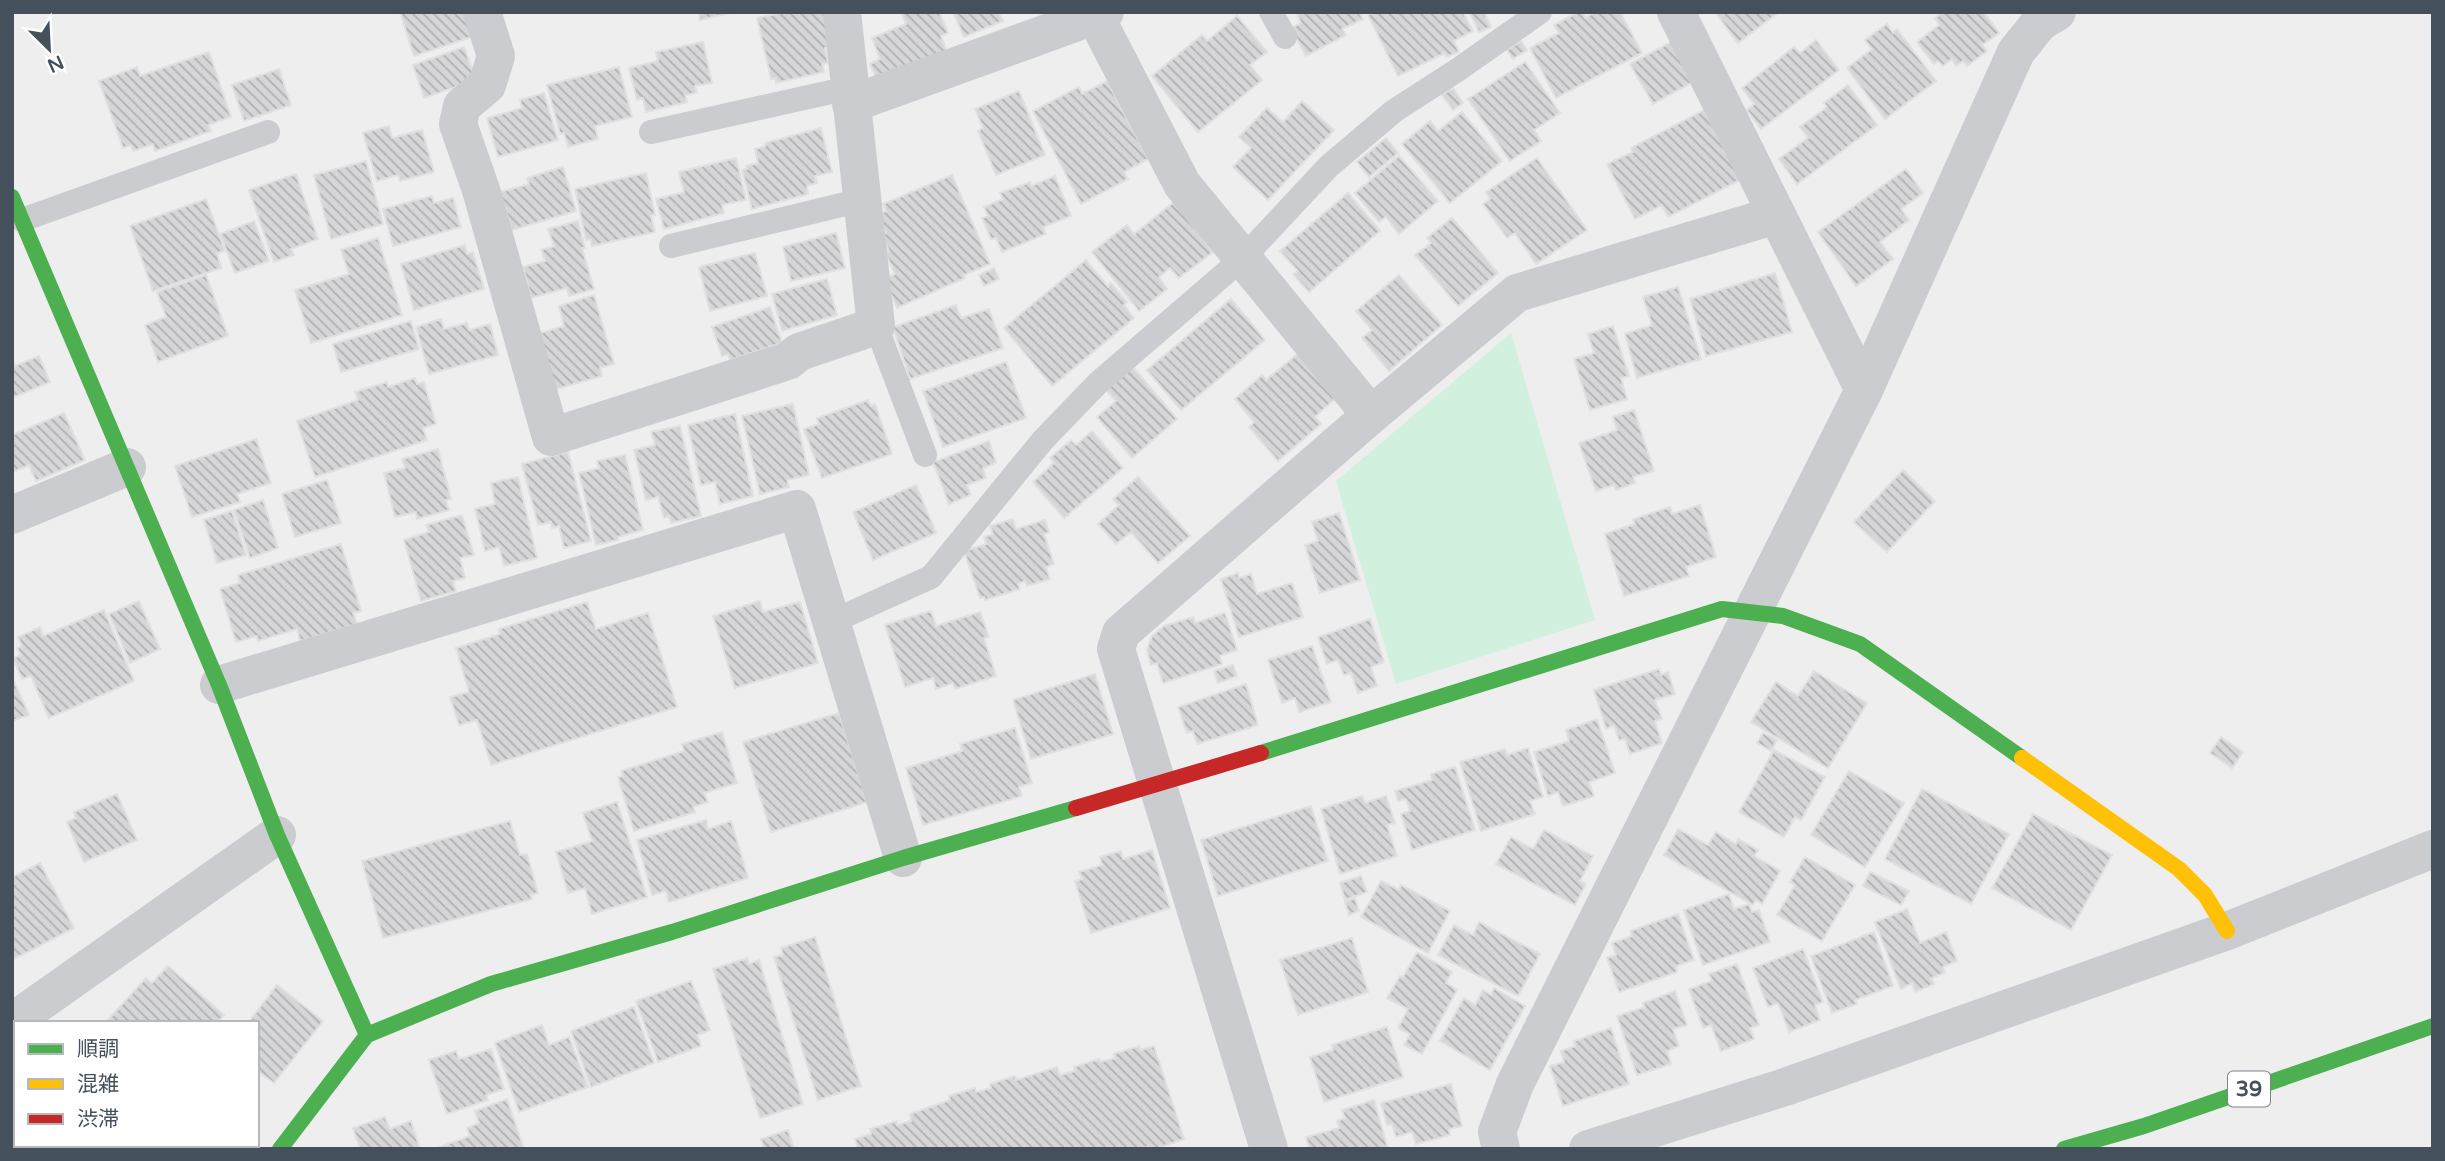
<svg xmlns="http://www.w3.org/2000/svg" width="2445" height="1161" font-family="'Varela Round','Noto Sans JP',sans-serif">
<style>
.grass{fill:#d1f0dd}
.building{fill:url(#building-back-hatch);stroke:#e0e0e1;stroke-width:2}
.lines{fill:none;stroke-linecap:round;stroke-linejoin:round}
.lane{stroke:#cacccf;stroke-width:24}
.street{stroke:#cacccf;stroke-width:38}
.fast{stroke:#4caf50;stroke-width:16}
.slow{stroke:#ffc107;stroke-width:16}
.jam{stroke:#c62828;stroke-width:16}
.labels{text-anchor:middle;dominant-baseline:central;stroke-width:6;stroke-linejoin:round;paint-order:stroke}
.shield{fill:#fff;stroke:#7c848c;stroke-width:2}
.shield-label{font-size:21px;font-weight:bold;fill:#44505b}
</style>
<defs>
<pattern id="building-back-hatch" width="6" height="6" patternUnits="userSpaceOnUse" patternTransform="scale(1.75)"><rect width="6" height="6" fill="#d6d6d8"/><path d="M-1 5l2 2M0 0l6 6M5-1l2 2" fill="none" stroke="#afb0b2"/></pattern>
</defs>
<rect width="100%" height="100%" fill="#efeeee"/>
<polygon class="grass" points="1511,333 1595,620 1396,684 1336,481"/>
<g class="building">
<polygon points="400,12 470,12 478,35 414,56"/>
<polygon points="699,12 734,12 700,20"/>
<polygon points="786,12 824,12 832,47 825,48 828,63 822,64 824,72 776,83 776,78 771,79 757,18"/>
<polygon points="901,12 939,12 948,33 941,36 948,55 879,84 870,64 880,59 872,38 906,24"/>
<polygon points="953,12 1003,12 999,14 1003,21 964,37"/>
<polygon points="1296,12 1359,12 1363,19 1342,29 1346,35 1306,56 1291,28 1301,23"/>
<polygon points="1373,12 1463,12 1473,31 1454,41 1459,52 1446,57 1445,53 1398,76 1368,15"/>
<polygon points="1469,12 1484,12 1491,27 1479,32"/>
<polygon points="1578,12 1583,12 1585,18 1595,12 1620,12 1642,53 1556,98 1530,48 1559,33 1554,25"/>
<polygon points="1715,12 1779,12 1738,43"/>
<polygon points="1943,12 1984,12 1999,33 1982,45 1987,51 1967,66 1963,61 1956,66 1952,59 1943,66 1938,61 1934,64 1917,42 1939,25 1935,18"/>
<polygon points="1237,16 1267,52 1250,65 1262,80 1198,132 1152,76 1202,35 1207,41"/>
<polygon points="1887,24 1893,33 1897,29 1936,81 1885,119 1847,68 1872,49 1865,40"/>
<polygon points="1816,40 1839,70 1761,129 1747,110 1754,104 1742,88 1794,47 1800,53"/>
<polygon points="1521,41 1527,50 1513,59 1507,50"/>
<polygon points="703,42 712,83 695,86 697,93 685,95 687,102 646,112 643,98 637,100 629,68 658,61 656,52"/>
<polygon points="1671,42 1693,82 1653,104 1630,64"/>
<polygon points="464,47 476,80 424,98 413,65"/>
<polygon points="209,52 231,117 208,125 211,131 155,151 153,144 133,151 131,145 123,148 99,81 137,67 140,76"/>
<polygon points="1525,62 1560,113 1534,130 1541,141 1510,161 1468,99"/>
<polygon points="619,67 632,117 595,126 598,139 568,147 564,133 560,134 547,85"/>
<polygon points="279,69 291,105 244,121 232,85"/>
<polygon points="1107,81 1148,159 1124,172 1128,179 1081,204 1033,111 1079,87 1082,94"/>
<polygon points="1848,85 1877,125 1797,184 1779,159 1808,138 1800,127 1827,107 1824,103"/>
<polygon points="1453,88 1463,103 1453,110 1442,95"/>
<polygon points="1019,91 1045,155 996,175 978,131 983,128 975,109"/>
<polygon points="544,93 558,140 498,157 487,118 522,108 520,100"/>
<polygon points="1302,101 1334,130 1268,200 1233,167 1251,148 1239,137 1267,108 1283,122"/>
<polygon points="1704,110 1740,180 1668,217 1662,205 1635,219 1607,164 1633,152 1631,148"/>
<polygon points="1462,112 1502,161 1450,203 1402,144 1430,121 1438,131"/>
<polygon points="389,126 392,138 422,130 434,172 400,181 398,175 377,181 363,133"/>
<polygon points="821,128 832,172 815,176 817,183 807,186 808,194 752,209 742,170 747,169 746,166 758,163 755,149 765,146 765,143"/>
<polygon points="1386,138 1398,153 1369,177 1357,162"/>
<polygon points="1399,156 1438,201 1399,234 1386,217 1379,222 1355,193"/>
<polygon points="736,158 746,200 722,205 724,213 664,229 656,199 684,192 679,172"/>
<polygon points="1537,158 1587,230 1536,264 1515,233 1507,238 1483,204 1490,199 1486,192"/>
<polygon points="366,161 383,224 331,239 314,175"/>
<polygon points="563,167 576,211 512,230 500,192 529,184 527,178"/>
<polygon points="1906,169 1923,193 1901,209 1909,220 1880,242 1893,259 1856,286 1818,232"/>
<polygon points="646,173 655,215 651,216 655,232 592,246 590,239 586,240 575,189"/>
<polygon points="296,174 318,239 291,249 294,255 274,262 249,190"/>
<polygon points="952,175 990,264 964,275 965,278 897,308 884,278 895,274 885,252 889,251 882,235 886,233 878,214 886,211 883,204"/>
<polygon points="1055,176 1071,216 1043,227 1046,234 1002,252 996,238 991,239 982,218 988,216 984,207 1003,199 1000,193 1030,182 1031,186"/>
<polygon points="1348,193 1380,231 1309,292 1293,274 1298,271 1280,251"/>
<polygon points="432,196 434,203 453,198 461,227 393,246 383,209"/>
<polygon points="206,199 225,251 217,253 221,268 153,291 130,226"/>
<polygon points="1174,202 1213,252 1179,278 1170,268 1159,277 1167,289 1139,311 1092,252 1127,225 1134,234"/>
<polygon points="1452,218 1498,273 1458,306 1415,255 1431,243 1427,238"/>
<polygon points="254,221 269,261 235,273 220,234"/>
<polygon points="578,221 585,248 582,248 594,289 569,296 567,288 531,298 523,267 545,261 541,250 554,246 548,229"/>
<polygon points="836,233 845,268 791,281 783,247"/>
<polygon points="378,238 402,315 311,343 295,290 349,274 341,250"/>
<polygon points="465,245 467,254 473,252 484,289 414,310 401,264"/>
<polygon points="755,253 767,296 710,311 699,267"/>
<polygon points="1086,260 1108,287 1111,283 1127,302 1124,305 1134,318 1052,386 1004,328"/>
<polygon points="994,268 999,279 984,286 979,275"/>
<polygon points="1775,273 1792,332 1706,356 1690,299"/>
<polygon points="206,275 228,336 158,362 145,325 166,317 157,292"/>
<polygon points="1399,275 1442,325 1389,371 1362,338 1372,330 1356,311"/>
<polygon points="827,279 837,315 782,331 772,294"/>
<polygon points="1678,287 1701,359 1637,378 1625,334 1652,325 1643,297"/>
<polygon points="594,295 614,364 600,368 602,376 553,390 537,334 564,326 559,306"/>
<polygon points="1231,299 1265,340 1181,410 1147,370"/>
<polygon points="956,305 961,318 989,309 1003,348 910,379 893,327"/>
<polygon points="770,307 782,343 730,360 728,354 722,356 712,327"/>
<polygon points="441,319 444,329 467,323 469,330 490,324 498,355 429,374 416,327"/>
<polygon points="411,321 419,349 341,372 333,344"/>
<polygon points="1613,326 1629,376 1621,378 1627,399 1590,410 1574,359 1594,353 1588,334"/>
<polygon points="1301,351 1338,396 1315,417 1321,424 1278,461 1249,427 1254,422 1235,399 1262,375 1266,380"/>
<polygon points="39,356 50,382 12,398 12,359 15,366"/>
<polygon points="1006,362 1026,418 943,447 923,391"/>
<polygon points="1132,366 1177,419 1132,458 1097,417 1116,401 1105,389"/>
<polygon points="415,378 417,384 424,382 436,424 423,428 427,440 315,477 297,421 358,400 355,392 387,382 388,387"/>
<polygon points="868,400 871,406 875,404 892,454 822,478 804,429 819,424 817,418"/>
<polygon points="793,404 809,475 787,480 789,487 760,494 742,416"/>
<polygon points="1634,410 1654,471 1633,477 1635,483 1616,490 1614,485 1596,491 1579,443 1617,430 1613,417"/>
<polygon points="64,413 85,460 36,481 29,465 15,471 12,465 12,435"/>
<polygon points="735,414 753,496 720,504 715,482 701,485 688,425"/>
<polygon points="680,426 701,516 671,523 669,516 664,518 658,497 646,500 634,450 655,445 651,432"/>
<polygon points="1092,431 1123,468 1064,518 1033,482 1054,463 1050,458 1071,440 1076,445"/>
<polygon points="256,439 271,483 237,494 240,502 192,517 175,466"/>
<polygon points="989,441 996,463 983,468 986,478 967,485 971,495 949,504 933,462"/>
<polygon points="438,449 451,499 446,500 449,510 417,519 416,512 395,517 384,473 405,468 402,459"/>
<polygon points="568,452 591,541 564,548 559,526 552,528 551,522 538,525 522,464"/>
<polygon points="625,455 643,530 618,537 618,540 596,545 579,473 599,468 597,461"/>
<polygon points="1903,470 1935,501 1887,552 1854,522"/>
<polygon points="518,477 537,558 504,566 499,547 485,551 475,509 495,504 491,483"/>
<polygon points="1138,477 1190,536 1158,563 1131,532 1116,544 1098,524 1119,505 1113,499"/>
<polygon points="327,480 341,523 295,537 282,494"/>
<polygon points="916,485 936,533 873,560 853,512"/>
<polygon points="263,500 278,548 250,558 234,510"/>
<polygon points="1700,505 1716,557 1686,567 1689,576 1624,596 1605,534 1635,524 1633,519 1670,507 1672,514"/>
<polygon points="232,511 246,555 217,563 204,520"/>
<polygon points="1339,513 1360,580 1320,593 1305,545 1318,541 1312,522"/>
<polygon points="462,515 474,555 460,558 465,578 453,581 456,591 421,601 404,540 429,532 426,525"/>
<polygon points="1013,519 1016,529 1045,520 1049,532 1044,534 1054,564 1046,567 1050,579 1027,586 1025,581 1018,584 1020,589 985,600 984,597 980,598 964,551 986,544 984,537 993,534 990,526"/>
<polygon points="341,544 361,611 353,613 357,624 300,641 297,629 258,641 257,636 236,642 220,589 240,583 238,575"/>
<polygon points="1238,573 1239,578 1251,574 1257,594 1292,583 1303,617 1239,637 1221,579"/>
<polygon points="139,601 160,649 130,663 109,614"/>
<polygon points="760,601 763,612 800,602 818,663 735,688 713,616"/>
<polygon points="587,602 596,629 648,613 677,707 491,765 477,720 459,725 450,697 469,692 456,648 500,634 499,629"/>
<polygon points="104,610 134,681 49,718 31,676 22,679 13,658 21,655 17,648 22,646 18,637 40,627 43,636"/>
<polygon points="931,611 936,626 980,612 989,637 984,638 996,676 955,689 953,683 936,689 933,678 905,687 885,625"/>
<polygon points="1225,613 1237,650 1219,656 1222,664 1163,683 1157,663 1151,665 1147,650 1152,636 1164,626 1193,617 1195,623"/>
<polygon points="1370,619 1384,662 1371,667 1377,686 1358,693 1351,673 1344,675 1338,660 1327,664 1318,637"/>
<polygon points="1312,646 1331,702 1299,712 1295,698 1282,703 1268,660"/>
<polygon points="1233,665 1237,676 1218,683 1214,671"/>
<polygon points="1659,669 1661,675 1668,672 1675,694 1655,700 1662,719 1655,721 1662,743 1630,754 1625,739 1619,740 1614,725 1606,729 1594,690"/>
<polygon points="1814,671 1867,703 1828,768 1751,722 1776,682 1798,696"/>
<polygon points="1095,674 1113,734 1031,759 1013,700"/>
<polygon points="12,677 29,715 12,721"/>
<polygon points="1246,684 1258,725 1197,744 1193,731 1187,733 1178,707"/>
<polygon points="839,713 867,802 771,832 743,742"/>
<polygon points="1597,719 1615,773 1589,782 1594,796 1563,806 1558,792 1548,796 1534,752 1569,741 1566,730"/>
<polygon points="1015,728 1032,783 1019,787 1022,796 923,825 906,768 962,751 960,744"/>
<polygon points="722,732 737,783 704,793 708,802 693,807 695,812 634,831 618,777 623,776 621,771 684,751 682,744"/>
<polygon points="1763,733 1777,740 1771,751 1757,743"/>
<polygon points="2221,737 2243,752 2232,768 2210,753"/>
<polygon points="1528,748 1543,797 1530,801 1535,814 1481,831 1460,762 1505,749 1507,755"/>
<polygon points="1774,750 1825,777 1801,820 1795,817 1784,837 1739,812"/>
<polygon points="1455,767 1475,830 1412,850 1401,814 1410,811 1406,799 1398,801 1395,791 1432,780 1431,774"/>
<polygon points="1849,771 1904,803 1865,867 1811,835"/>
<polygon points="1922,789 2009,834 1971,904 1885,859"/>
<polygon points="117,794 137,840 84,862 67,822 76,818 74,812"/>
<polygon points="1362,796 1365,803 1386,796 1395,823 1387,825 1397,856 1340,874 1321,809"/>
<polygon points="617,802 647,897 592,914 585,888 568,893 556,852 592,841 583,813"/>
<polygon points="1311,806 1328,861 1218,896 1201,840"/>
<polygon points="2033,814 2112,855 2071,930 1992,888"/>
<polygon points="706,820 708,829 731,821 748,878 669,902 666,891 652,895 637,840"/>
<polygon points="510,821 520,855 527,854 538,893 530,895 532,899 383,938 362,861"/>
<polygon points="1678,829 1708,845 1716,832 1736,844 1738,839 1758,850 1754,856 1780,871 1762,904 1756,900 1753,905 1664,855"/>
<polygon points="1544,830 1593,856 1580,881 1586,884 1575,905 1496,864 1511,837 1533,849"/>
<polygon points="1152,850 1170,908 1091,933 1075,881 1082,879 1079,872 1102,865 1100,857 1121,851 1123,859"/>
<polygon points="1805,857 1855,885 1822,941 1777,915 1795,885 1790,882"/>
<polygon points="40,863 74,928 12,960 12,877"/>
<polygon points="1870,872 1909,891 1901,905 1863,886"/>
<polygon points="1361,876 1367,892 1345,900 1340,883"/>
<polygon points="1381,881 1399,890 1401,885 1450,911 1428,953 1361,917"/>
<polygon points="1729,894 1734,909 1749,904 1752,912 1759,910 1770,942 1703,965 1684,910"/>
<polygon points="1355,898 1359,911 1349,915 1345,902"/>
<polygon points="1907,909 1920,943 1946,932 1957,961 1943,967 1945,973 1931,978 1934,984 1915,992 1912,983 1901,989 1875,922"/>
<polygon points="1678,914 1694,960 1676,966 1677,972 1619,992 1607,958 1616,955 1612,943 1632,936 1630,931"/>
<polygon points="1479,922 1540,954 1518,996 1438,955 1454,925 1473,935"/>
<polygon points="1874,932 1893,986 1855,1000 1857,1004 1832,1013 1811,956"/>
<polygon points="815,937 861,1086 818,1100 774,957 783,955 781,948"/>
<polygon points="1352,938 1368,992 1298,1015 1280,960"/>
<polygon points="1803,949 1823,1002 1815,1005 1820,1020 1789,1032 1778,1003 1768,1007 1753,968"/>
<polygon points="1417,952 1452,972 1446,983 1457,990 1422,1054 1404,1045 1410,1034 1398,1028 1408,1009 1387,998 1400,976 1403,977"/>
<polygon points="747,958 749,964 759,960 803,1104 760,1118 713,969"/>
<polygon points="1737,964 1759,1025 1750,1028 1754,1039 1721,1051 1711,1025 1703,1028 1689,989 1712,981 1709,974"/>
<polygon points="168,966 224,1015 217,1023 111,1023 108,1020 146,978 152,983"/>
<polygon points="691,981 710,1030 697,1035 701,1046 658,1062 636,1001"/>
<polygon points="277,985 323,1021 274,1083 257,1071 257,1023 248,1023"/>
<polygon points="1494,988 1525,1006 1490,1070 1440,1041 1464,998 1475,1005 1483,990 1491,995"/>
<polygon points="1675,991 1687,1025 1673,1029 1679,1046 1667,1051 1671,1064 1637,1075 1617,1016 1645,1007 1643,1003"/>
<polygon points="634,1007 654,1063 591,1087 571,1031"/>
<polygon points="542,1025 549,1045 569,1037 588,1087 519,1112 495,1043"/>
<polygon points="1387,1027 1403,1077 1324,1102 1310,1057 1333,1050 1332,1045"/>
<polygon points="1611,1028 1629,1084 1563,1106 1550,1066 1564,1062 1561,1051 1575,1046 1574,1041"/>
<polygon points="1139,1046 1141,1050 1154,1046 1184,1139 1155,1149 1148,1149 1148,1147 1140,1149 858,1149 855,1139 871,1134 870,1129 897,1121 897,1125 911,1121 910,1114 950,1100 949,1096 975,1088 976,1092 991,1088 990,1084 1015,1076 1016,1080 1057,1067 1060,1075 1075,1071 1074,1067 1099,1059 1100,1062 1115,1058 1114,1054"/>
<polygon points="491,1049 504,1089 486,1095 488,1100 447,1114 429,1060 456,1051 459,1059"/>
<polygon points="1451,1084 1462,1126 1449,1129 1450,1135 1416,1144 1412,1132 1396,1137 1392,1124 1387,1125 1381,1103"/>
<polygon points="507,1099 524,1149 434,1149 470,1136 467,1128 479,1123 475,1111"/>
<polygon points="1374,1100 1388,1149 1309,1149 1306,1137 1339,1128 1337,1121 1345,1118 1342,1110"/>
<polygon points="385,1117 390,1129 411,1121 420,1149 360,1149 353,1128"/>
<polygon points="788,1130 794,1149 764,1149 761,1139"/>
<polygon points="91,1145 172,1145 174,1149 85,1149"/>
</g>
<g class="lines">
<g class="lane">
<polyline points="1271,12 1285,37"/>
<polyline points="651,132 849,88"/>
<polyline points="22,220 268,132"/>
<polyline points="671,246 862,200"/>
<polyline points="876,326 925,455"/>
<polyline points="831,622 931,577 1043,440 1098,383 1243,258 1329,166 1394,111 1459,69 1540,12"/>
</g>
<g class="street">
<polyline points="482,12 496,56 487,85 462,106 458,124 481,190 551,437 788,361 799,352 876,326 842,12"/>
<polyline points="1095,16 1182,184 1371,415"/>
<polyline points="851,104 1105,12"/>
<polyline points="1864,390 2016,52 2040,22 2057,12"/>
<polyline points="12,515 127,467"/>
<polyline points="219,685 797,509 903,858"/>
<polyline points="12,1022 277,835"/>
<polyline points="1269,1149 1116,649 1121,633 1371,415 1517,293 1776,215"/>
<polyline points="1501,1149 1497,1132 1515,1084 1864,390 1676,12"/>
<polyline points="1588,1149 1785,1087 2227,931 2433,849"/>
</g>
<g class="fast">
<polyline points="12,197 219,685 277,835 367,1035"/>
<polyline points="1261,753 1722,609 1783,616 1860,644 2022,758"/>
<polyline points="280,1149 367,1035 491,984 672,932 903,858 1076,808"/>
<polyline points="2064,1149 2144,1126 2433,1026"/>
</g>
<polyline class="slow" points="2022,758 2179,869 2205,895 2227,931"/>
<polyline class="jam" points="1076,808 1261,753"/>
</g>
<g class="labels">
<rect class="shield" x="2228" y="1071.5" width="42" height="35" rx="5"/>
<g class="shield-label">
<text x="2249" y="1089">39</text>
</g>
</g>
<rect width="2445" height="1161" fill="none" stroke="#44505b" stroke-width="28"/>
<rect x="14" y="1021" width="245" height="126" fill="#ffffff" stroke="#b4b9bd" stroke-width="2"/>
<rect x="28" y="1044" width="35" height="10" fill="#4caf50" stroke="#b4b9bd" stroke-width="2"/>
<text x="77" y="1056" font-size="21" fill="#44505b">順調</text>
<rect x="28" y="1079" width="35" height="10" fill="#ffc107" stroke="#b4b9bd" stroke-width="2"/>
<text x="77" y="1091" font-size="21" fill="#44505b">混雑</text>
<rect x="28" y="1114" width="35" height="10" fill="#c62828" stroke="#b4b9bd" stroke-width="2"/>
<text x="77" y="1126" font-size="21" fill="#44505b">渋滞</text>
<g transform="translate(49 49) rotate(156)" stroke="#ffffff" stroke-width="5" paint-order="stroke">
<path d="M0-5L12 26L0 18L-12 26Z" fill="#44505b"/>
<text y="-10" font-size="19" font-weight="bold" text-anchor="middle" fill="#44505b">N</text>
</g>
</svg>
